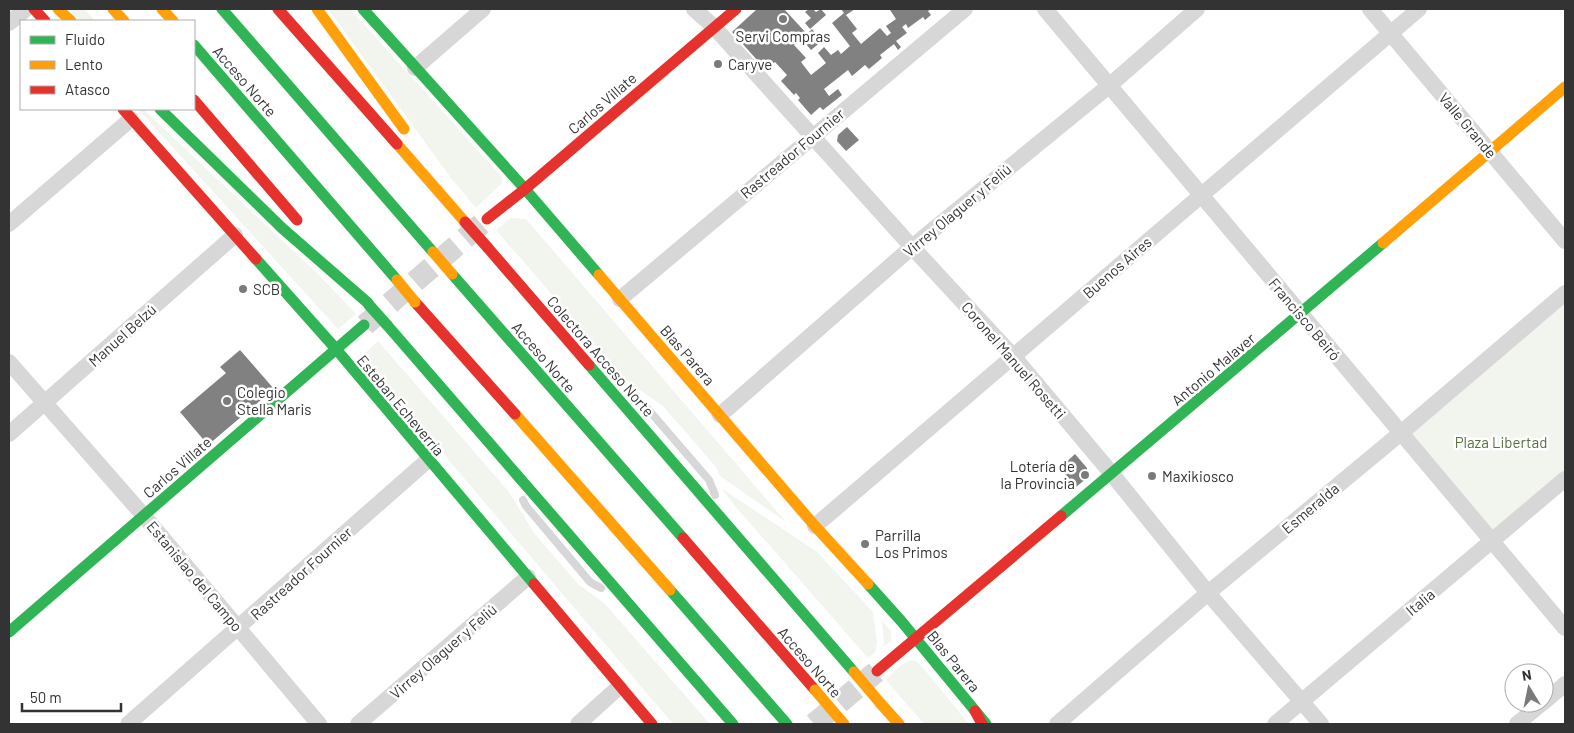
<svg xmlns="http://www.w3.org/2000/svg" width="1574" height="733" font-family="Barlow,sans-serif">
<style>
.green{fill:#f1f5ed}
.building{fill:#818181}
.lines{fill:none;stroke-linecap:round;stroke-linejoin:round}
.secondary-tunnel{stroke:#d6d6d6;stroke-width:22;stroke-dasharray:22 11;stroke-linecap:butt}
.lane{stroke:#d7d7d7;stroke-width:8}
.street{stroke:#d7d7d7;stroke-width:16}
.fast{stroke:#30b455;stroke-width:11}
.slow{stroke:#ff9f0a;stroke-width:11}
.jam{stroke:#e5322d;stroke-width:11}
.fast-bridge{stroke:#30b455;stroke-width:11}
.slow-bridge{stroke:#ff9f0a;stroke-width:11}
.jam-bridge{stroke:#e5322d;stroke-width:11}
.poi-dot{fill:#7a7a7a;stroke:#fff;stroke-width:2}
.labels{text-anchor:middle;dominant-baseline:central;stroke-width:5;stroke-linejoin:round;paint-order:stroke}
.poi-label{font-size:15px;fill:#333;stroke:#fff;text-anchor:start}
.street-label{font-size:15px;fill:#333;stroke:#fff}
.park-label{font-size:15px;fill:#56703f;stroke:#fff}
</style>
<rect width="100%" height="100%" fill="#fff"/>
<g class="green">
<polygon points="67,9 85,9 95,21 80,21"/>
<polygon points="328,9 350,9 502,177 502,183 476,208 451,178"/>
<polygon points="138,109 143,109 318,274 356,314 338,329"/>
<polygon points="511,218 526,219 786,522 720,476 716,467 663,406 627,381 496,230"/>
<polygon points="1565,302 1565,473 1494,533 1409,433"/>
<polygon points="378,341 509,492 534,533 578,584 604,603 710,724 673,724 361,357"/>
<polygon points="721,488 817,552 873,612 877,643 875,652 868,658 735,506"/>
<polygon points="882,621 891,631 891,641 883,647 884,642"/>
<path d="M912,660L919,663L969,724H924L886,680C894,672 901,663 912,660Z"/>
</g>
<g class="building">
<polygon points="757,9 784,9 807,34 812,29 822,41 811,50 801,38 794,45 806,58 801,62 811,75 826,63 818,53 824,47 831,55 838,50 841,54 850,46 832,23 844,13 841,9 855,9 846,15 857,29 852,33 861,44 880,28 887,36 891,33 886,26 896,19 890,10 892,9 931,9 928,11 931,15 925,20 923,17 908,28 906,24 902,27 907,33 896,41 901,47 898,50 894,44 880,55 882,58 869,69 865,65 852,76 848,70 824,89 829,96 838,89 842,95 823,110 820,107 811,115 798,100 800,98 796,93 794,95 781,81 787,75 775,62 766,70 732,32"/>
<polygon points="809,9 813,9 816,12 821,9 826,15 810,29 805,23 811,18 805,12"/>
<polygon points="847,127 859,140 846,151 837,141 838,135"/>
<polygon points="240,350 274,389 208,445 180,412 226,373 220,367"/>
<polygon points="1075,454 1087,468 1087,478 1076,487 1060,468"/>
</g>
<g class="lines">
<g class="secondary-tunnel">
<polyline points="365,325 486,220"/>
<polyline points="814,724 876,672"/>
</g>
<g class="lane">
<polyline points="634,401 647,408 709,480 715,495"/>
<polyline points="523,500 526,506 590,582 601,588"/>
</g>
<g class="street">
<polyline points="694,9 714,27 912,247 1013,356 1112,474 1208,593 1321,724"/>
<polyline points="1045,9 1565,628"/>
<polyline points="1370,9 1565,241"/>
<polyline points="9,23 26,9"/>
<polyline points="415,68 483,9"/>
<polyline points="9,224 131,119"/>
<polyline points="620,299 965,9"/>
<polyline points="9,362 144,516 319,724"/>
<polyline points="720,415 912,247 1110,85 1197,9"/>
<polyline points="9,434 235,235"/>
<polyline points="815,526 1419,9"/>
<polyline points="1544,702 1565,684"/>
<polyline points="128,724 428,460"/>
<polyline points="358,724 528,577"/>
<polyline points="578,724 619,687"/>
<polyline points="1057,724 1208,593 1402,432 1565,293"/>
<polyline points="1275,724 1565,479"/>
<polyline points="1517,724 1542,703"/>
</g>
<g class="fast">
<polyline points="222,9 433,252"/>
<polyline points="363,9 525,189 599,275"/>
<polyline points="194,45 397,280"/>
<polyline points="160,109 282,228 368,303"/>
<polyline points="256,259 336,349 534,584"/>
<polyline points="452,274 683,538"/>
<polyline points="387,325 733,724"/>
<polyline points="589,365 854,672"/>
<polyline points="1061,516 1383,243"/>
<polyline points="868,584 902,622 986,724"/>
<polyline points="670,590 787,724"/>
<polyline points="9,632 364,325"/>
</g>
<g class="slow">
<polyline points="58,9 71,21"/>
<polyline points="113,9 124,21"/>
<polyline points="162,9 173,21"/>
<polyline points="317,9 404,129"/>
<polyline points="397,144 465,222"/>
<polyline points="1383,243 1565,87"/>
<polyline points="599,275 815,526 868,584"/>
<polyline points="515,414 670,590"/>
<polyline points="881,704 899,724"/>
</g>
<g class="jam">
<polyline points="34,9 45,21"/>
<polyline points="278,9 397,144"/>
<polyline points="194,100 297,220"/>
<polyline points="123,109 256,259"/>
<polyline points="487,219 525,189 736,9"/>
<polyline points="488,248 589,365"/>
<polyline points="415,302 515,414"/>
<polyline points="683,538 815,690"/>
<polyline points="534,584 652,724"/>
<polyline points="877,671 1061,516"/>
<polyline points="975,711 982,724"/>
</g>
<polyline class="fast-bridge" points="369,305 387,325"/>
<g class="slow-bridge">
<polyline points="433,252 452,274"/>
<polyline points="397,280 415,302"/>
<polyline points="854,672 881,704"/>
<polyline points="815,690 844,724"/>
</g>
<polyline class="jam-bridge" points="465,222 488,248"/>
</g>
<g class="poi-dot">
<circle cx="783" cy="19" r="5"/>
<circle cx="718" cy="64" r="5"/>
<circle cx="243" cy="289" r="5"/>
<circle cx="227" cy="401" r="5"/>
<circle cx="1085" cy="475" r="5"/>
<circle cx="1152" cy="476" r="5"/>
<circle cx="865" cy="544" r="5"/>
</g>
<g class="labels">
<g class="poi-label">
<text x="783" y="36" text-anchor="middle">Servi Compras</text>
<text x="728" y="64">Caryve</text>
<text x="253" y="289">SCB</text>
<text x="237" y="392">Colegio<tspan x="237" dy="17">Stella Maris</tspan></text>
<text x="1075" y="466" text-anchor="end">Lotería de<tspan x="1075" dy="17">la Provincia</tspan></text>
<text x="1162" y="476">Maxikiosco</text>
<text x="875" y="535">Parrilla<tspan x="875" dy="17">Los Primos</tspan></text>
</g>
<g class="street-label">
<text transform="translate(245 81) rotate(49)">Acceso Norte</text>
<text transform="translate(602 103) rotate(-41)">Carlos Villate</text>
<text transform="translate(1468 125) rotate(50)">Valle Grande</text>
<text transform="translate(792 153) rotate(-40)">Rastreador Fournier</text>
<text transform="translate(957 210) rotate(-40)">Virrey Olaguer y Feliú</text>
<text transform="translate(1117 267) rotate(-41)">Buenos Aires</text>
<text transform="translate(1305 319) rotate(50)">Francisco Beiró</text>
<text transform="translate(122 335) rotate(-42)">Manuel Belzú</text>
<text transform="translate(688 355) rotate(49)">Blas Parera</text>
<text transform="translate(601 356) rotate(49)">Colectora Acceso Norte</text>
<text transform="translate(544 357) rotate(49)">Acceso Norte</text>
<text transform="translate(1014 360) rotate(49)">Coronel Manuel Rosetti</text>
<text transform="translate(1213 369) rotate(-40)">Antonio Malaver</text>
<text transform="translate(401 405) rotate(50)">Esteban Echeverría</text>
<text transform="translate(177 467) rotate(-41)">Carlos Villate</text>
<text transform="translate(1310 508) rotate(-40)">Esmeralda</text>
<text transform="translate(301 573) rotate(-42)">Rastreador Fournier</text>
<text transform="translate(195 576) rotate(50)">Estanislao del Campo</text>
<text transform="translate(1420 602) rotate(-40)">Italia</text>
<text transform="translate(443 651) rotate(-41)">Virrey Olaguer y Feliú</text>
<text transform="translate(954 661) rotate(51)">Blas Parera</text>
<text transform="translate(810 662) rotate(49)">Acceso Norte</text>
</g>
<g class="park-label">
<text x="1501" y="442">Plaza Libertad</text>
</g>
</g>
<rect width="1574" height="733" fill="none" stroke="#333333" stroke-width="20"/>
<rect x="20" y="20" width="175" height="90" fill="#ffffff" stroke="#adadad"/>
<rect x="30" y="36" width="25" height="8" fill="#30b455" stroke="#adadad"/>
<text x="65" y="45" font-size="15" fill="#333333">Fluido</text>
<rect x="30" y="61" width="25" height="8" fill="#ff9f0a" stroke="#adadad"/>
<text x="65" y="70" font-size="15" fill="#333333">Lento</text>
<rect x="30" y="86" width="25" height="8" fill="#e5322d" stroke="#adadad"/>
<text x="65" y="95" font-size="15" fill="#333333">Atasco</text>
<g transform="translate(1529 688) rotate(350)"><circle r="24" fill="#ffffff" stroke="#adadad"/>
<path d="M0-4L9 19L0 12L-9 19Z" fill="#7a7a7a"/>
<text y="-8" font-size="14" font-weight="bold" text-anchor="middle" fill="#333333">N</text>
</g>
<path d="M22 703v8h99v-8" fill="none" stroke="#333333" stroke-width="2.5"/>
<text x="30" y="703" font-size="15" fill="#333333" stroke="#ffffff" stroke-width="4" paint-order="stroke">50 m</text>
</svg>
